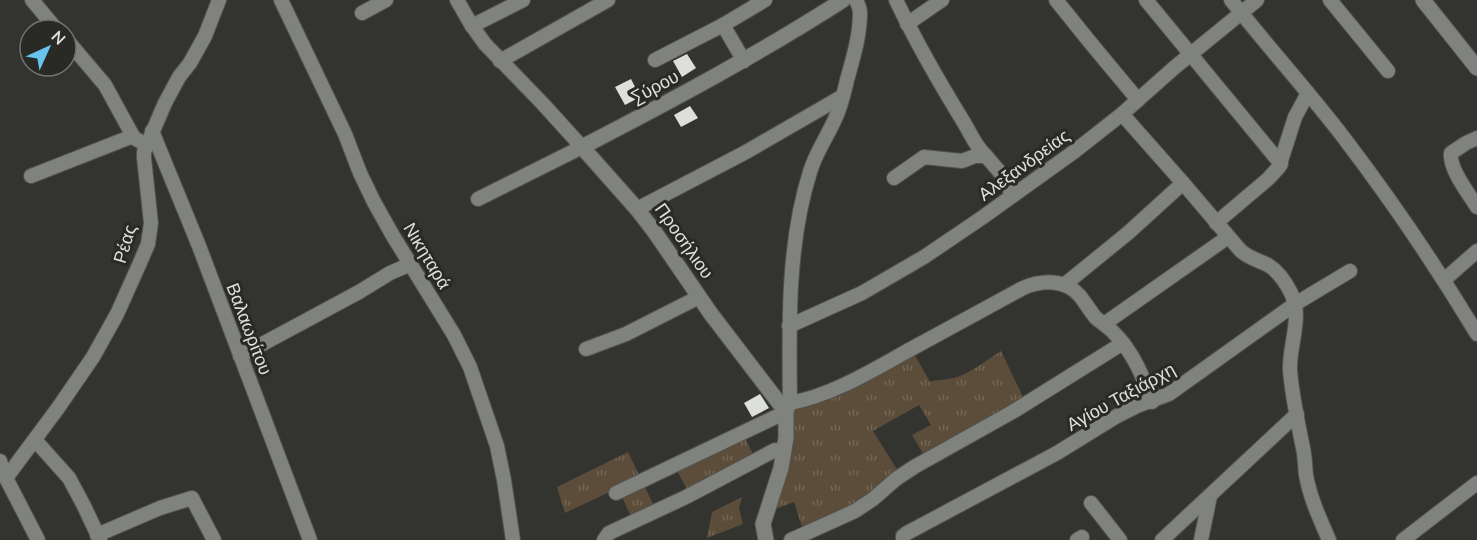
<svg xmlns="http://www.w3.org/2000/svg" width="1477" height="540" font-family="'Nunito Sans',sans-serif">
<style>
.grass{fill:url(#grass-tufts)}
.building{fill:#dcdfdc}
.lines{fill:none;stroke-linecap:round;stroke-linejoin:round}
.minor-casing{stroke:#52534f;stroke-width:16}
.tertiary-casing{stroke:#52534f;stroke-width:17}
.minor{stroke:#80827d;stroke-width:14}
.tertiary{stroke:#80827d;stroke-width:15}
.labels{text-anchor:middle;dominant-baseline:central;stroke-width:6;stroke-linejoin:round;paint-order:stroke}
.street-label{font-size:18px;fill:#dfe0de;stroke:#292a26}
</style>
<defs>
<pattern id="grass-tufts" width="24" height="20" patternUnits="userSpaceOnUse" patternTransform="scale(1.5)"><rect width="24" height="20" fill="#5b4d39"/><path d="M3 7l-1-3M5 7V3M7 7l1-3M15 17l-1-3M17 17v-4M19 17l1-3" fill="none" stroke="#726655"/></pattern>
</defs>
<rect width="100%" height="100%" fill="#333430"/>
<g class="grass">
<path d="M1001,351L1024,399L925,457L912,435L931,425L919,405L873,431L898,471L866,499L803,530L794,502L773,510L785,481L792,450L793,407L913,352L930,382C938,379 945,380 954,378C970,374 986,360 1001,351Z"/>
<polygon points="744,436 755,458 689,493 676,469"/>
<polygon points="628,452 655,508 632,519 618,488 565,513 557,487"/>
<polygon points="742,497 739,508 743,524 707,538 712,512"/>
</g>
<g class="building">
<polygon points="687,54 696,68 682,77 673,61"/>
<polygon points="631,79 640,97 625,105 615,87"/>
<polygon points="690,106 698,118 681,127 674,115"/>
<polygon points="760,394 769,408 752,417 744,403"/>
</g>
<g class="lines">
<defs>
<g id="minor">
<polyline points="32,0 57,30"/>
<polyline points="281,0 345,134 360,173 374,202 393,236 454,335 470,367 497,446 504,480 513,540"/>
<polyline points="457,0 472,26 485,44 543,104 582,147 478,199"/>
<path d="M896,0C916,42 939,82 963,121C971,134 975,146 986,156"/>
<polyline points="1056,0 1089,41 1138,100"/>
<polyline points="1146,0 1281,164"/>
<path d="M1231,0C1268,47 1308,91 1344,138C1392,201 1436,266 1477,334"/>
<polyline points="1330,0 1388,71"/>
<polyline points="362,13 386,0"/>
<polyline points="907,24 942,0"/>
<polyline points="723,25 744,61"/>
<polyline points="472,26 523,0"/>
<polyline points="66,39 105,85 134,138 147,145"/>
<polyline points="655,60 723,25 765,0"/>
<polyline points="500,61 608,0"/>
<path d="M1122,114L1183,183L1240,250C1248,258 1258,260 1268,265C1278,271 1286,283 1291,293C1303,317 1289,345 1290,370C1292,396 1298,423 1303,448C1305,457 1305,466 1306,475C1310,498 1320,519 1329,540"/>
<polyline points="152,131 199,246 310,540"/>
<path d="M1477,138L1466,143L1451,153C1449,169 1469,194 1477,207"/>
<polyline points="31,176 133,136"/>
<polyline points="894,178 924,157 962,161 975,156 986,156 1004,177 1012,195"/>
<polyline points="637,209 746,152 843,96"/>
<polyline points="1216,223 1268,179 1279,167 1295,117 1308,93"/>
<polyline points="1444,280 1477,251"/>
<polyline points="1064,285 1128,233 1183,183"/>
<polyline points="1104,324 1228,237"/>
<polyline points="789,326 862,293 924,257 983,217 1075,151 1122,114 1175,67 1257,0"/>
<polyline points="586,349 626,334 699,297"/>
<polyline points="240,356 359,292 390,273 411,264"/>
<path d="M790,403C833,395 873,370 911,349C948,329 986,308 1023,288C1042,280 1065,279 1079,295C1085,302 1090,311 1096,318C1102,323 1109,327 1114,333C1133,352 1143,376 1152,402"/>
<polyline points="35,440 69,478 84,506 100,540"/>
<polyline points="0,461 6,478 38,540"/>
<polyline points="6,478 58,408 93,357 117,314 139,265 148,244 151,223 144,158 144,152 165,103 179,77 190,63 205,36 219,0"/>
<path d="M616,493L786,412L790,403C789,328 787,244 810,172C815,154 827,137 835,119C841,107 844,93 847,80C853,58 860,36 860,13C860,8 858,4 856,0"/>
<polyline points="1091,503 1120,540"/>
<polyline points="97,535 160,508 192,498 214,540"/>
<polyline points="604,540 609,533 686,497 775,450 783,452"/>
<polyline points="791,540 855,511 873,499 896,479 914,467 1014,411 1123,343"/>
<polyline points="903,540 903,536 907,533 1057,453 1117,416 1137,406 1169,394 1295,304 1350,271"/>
<polyline points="1077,540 1082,537"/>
<polyline points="1162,540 1297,414"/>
<polyline points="1201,540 1210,496"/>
<polyline points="1403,540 1477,483"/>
</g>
<g id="tertiary">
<polyline points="1423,0 1477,68"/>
<path d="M766,540L763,524L781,468L786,438V412L711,314L654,231L637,209L582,147C671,101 759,54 843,0"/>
</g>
</defs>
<use href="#minor" class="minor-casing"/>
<use href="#tertiary" class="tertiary-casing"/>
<use href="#minor" class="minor"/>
<use href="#tertiary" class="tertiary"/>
</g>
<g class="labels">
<g class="street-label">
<text transform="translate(655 87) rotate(-28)">Σύρου</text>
<text transform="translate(1024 165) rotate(-36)">Αλεξανδρείας</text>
<text transform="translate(684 241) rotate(55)">Προσήλιου</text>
<text transform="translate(125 244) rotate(-73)">Ρέας</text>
<text transform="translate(427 256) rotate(59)">Νικηταρά</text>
<text transform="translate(249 329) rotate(69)">Βαλαωρίτου</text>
<text transform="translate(1121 397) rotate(-29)">Αγίου Ταξιάρχη</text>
</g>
</g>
<g transform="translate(48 48) rotate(45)"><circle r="28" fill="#292a26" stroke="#727370" stroke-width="1.5"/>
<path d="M0-4.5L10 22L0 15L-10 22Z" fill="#67c4ef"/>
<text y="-9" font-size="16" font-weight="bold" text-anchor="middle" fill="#dfe0de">N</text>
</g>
</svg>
